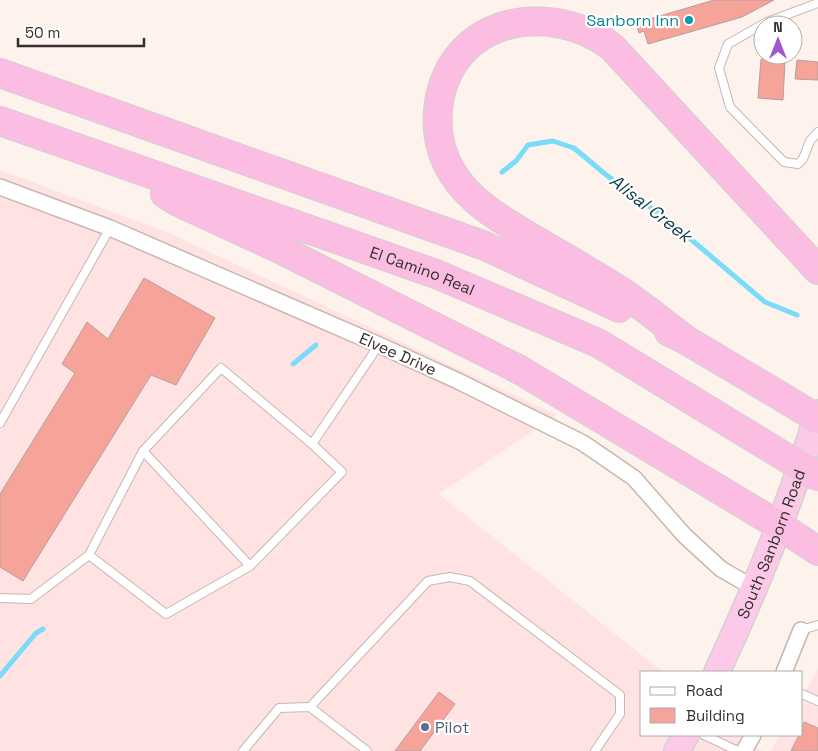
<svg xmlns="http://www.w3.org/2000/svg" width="818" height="751" font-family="'Space Grotesk',sans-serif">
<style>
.industrial{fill:#ffe3e3}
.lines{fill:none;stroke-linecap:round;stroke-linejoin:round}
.stream{stroke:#7adcf9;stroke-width:5}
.building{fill:#f6a39a;stroke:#b1a09e}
.service-casing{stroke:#c6b7b0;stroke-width:10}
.minor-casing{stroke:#c6b7b0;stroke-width:18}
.trunk-casing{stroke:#d3d1d1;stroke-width:28}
.motorway-casing{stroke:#d3d1d1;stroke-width:30}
.service{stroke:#fff;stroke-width:8}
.minor{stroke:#fff;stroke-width:15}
.trunk{stroke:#fccae8;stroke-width:25}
.motorway{stroke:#fbbde2;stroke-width:28}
.motorway-bridge-casing{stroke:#d3d1d1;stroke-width:30;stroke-linecap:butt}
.motorway-bridge{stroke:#fbbde2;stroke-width:28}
.culture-dot{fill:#0f9aa8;stroke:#fff;stroke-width:2}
.service-dot{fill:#5c6f8a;stroke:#fff;stroke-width:2}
.labels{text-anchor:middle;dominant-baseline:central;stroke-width:4.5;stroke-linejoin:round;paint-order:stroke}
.culture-label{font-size:16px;fill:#0d838f;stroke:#fff;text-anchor:end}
.street-label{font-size:16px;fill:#352f2c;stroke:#fff}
.service-label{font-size:16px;fill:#4e5e75;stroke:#fff;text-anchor:start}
.water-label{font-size:18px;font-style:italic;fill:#0f3d49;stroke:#fff}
</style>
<rect width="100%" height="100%" fill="#fef2ec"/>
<g class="industrial">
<polygon points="0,170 169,233 557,415 439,494 663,672 642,672 642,735 742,735 762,751 0,751"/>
<polygon points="818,669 818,751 771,751 780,735 802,735 802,697"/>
</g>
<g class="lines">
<g class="stream">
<polyline points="502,172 516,161 528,145 553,141 574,148 605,174 674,225 765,302 797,315"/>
<polyline points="293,364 316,345"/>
<polyline points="0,676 36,633 43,629"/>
</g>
</g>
<g class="building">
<polygon points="714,0 774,0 742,17 648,44 644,31 639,33 636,23"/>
<polygon points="761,59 785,61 783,100 758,98"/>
<polygon points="797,60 818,62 818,80 795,79"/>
<polygon points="144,278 215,318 176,385 151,375 23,581 0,567 0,494 75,373 62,364 87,322 108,339"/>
<polygon points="439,692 455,704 420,751 395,751"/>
<polygon points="804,722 818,728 818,751 791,751 799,735 802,735 802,727"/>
</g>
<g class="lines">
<defs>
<g id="service">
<polyline points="818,3 767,22 728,44 719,68 730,107 784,162 798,164 803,159 810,141 818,132"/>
<polyline points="0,423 110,228"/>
<polyline points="312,444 342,472 250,566 166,614 89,555 143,451 221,368 312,444 379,345"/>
<polyline points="143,451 250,566"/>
<polyline points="0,598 31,599 89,555"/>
<polyline points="801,630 818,625"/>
<polyline points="802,694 818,701"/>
<polyline points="310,707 428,581 450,577 470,581 620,695 620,714 595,751"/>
<polyline points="704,735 738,751"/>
<polyline points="243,751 279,708 310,707 367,751"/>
</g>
<g id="minor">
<polyline points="0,187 110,228 379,345 458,381 583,443 634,478 684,535 721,569 754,588"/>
<polyline points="784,672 801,630"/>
<polyline points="744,751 753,735"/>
</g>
<g id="trunk">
<path id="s1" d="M717,672C756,588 791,502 818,413"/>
<polyline points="677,751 686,735"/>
</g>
<g id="motorway">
<polyline points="0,73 485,246 619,308"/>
<path id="s2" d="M0,121L436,274L598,343L772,449"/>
<polyline points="165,194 178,202 284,251 520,370 780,526 818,551"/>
<polyline points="669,332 686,340 787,400"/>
<path d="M686,340C665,324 644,307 622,292C594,274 564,257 535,240C505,222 472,204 453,174C439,152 435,128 439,102C453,17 550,0 612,47L818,270"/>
</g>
</defs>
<use href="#service" class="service-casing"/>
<use href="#minor" class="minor-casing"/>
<use href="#trunk" class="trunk-casing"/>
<use href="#motorway" class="motorway-casing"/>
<use href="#service" class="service"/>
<use href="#minor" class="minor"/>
<use href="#trunk" class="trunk"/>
<use href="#motorway" class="motorway"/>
<defs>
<g id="motorway-bridge">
<polyline points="787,400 818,419"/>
<polyline points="772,449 818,477"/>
</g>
</defs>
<use href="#motorway-bridge" class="motorway-bridge-casing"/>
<use href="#motorway-bridge" class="motorway-bridge"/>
</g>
<circle class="culture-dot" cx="689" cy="20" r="5"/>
<circle class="service-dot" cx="425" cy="727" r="5"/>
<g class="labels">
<g class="culture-label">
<text x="679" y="20">Sanborn Inn</text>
</g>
<g class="street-label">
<text stroke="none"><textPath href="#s2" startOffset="448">El Camino Real</textPath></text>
<text transform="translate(398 354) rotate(24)">Elvee Drive</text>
<text stroke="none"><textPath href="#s1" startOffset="139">South Sanborn Road</textPath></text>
</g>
<g class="service-label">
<text x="435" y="727">Pilot</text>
</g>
<g class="water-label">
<text transform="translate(651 208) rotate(38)">Alisal Creek</text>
</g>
</g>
<rect x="640" y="671" width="162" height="65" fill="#ffffff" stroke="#aeacab"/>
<rect x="650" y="687" width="25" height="8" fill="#ffffff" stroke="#aeacab"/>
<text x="686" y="696" font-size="15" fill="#352f2c">Road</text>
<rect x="650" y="708" width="25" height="15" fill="#f6a39a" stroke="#aeacab"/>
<text x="686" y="721" font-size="15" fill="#352f2c">Building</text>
<g transform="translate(778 40)"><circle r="24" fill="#ffffff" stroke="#aeacab"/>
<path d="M0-4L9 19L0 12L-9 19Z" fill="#9f59ce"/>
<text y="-8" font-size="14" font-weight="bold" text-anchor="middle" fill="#352f2c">N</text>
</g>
<path d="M18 38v8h126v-8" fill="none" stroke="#352f2c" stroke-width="2.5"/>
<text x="25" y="38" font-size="15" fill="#352f2c" stroke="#ffffff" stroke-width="4" paint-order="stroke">50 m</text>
</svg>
